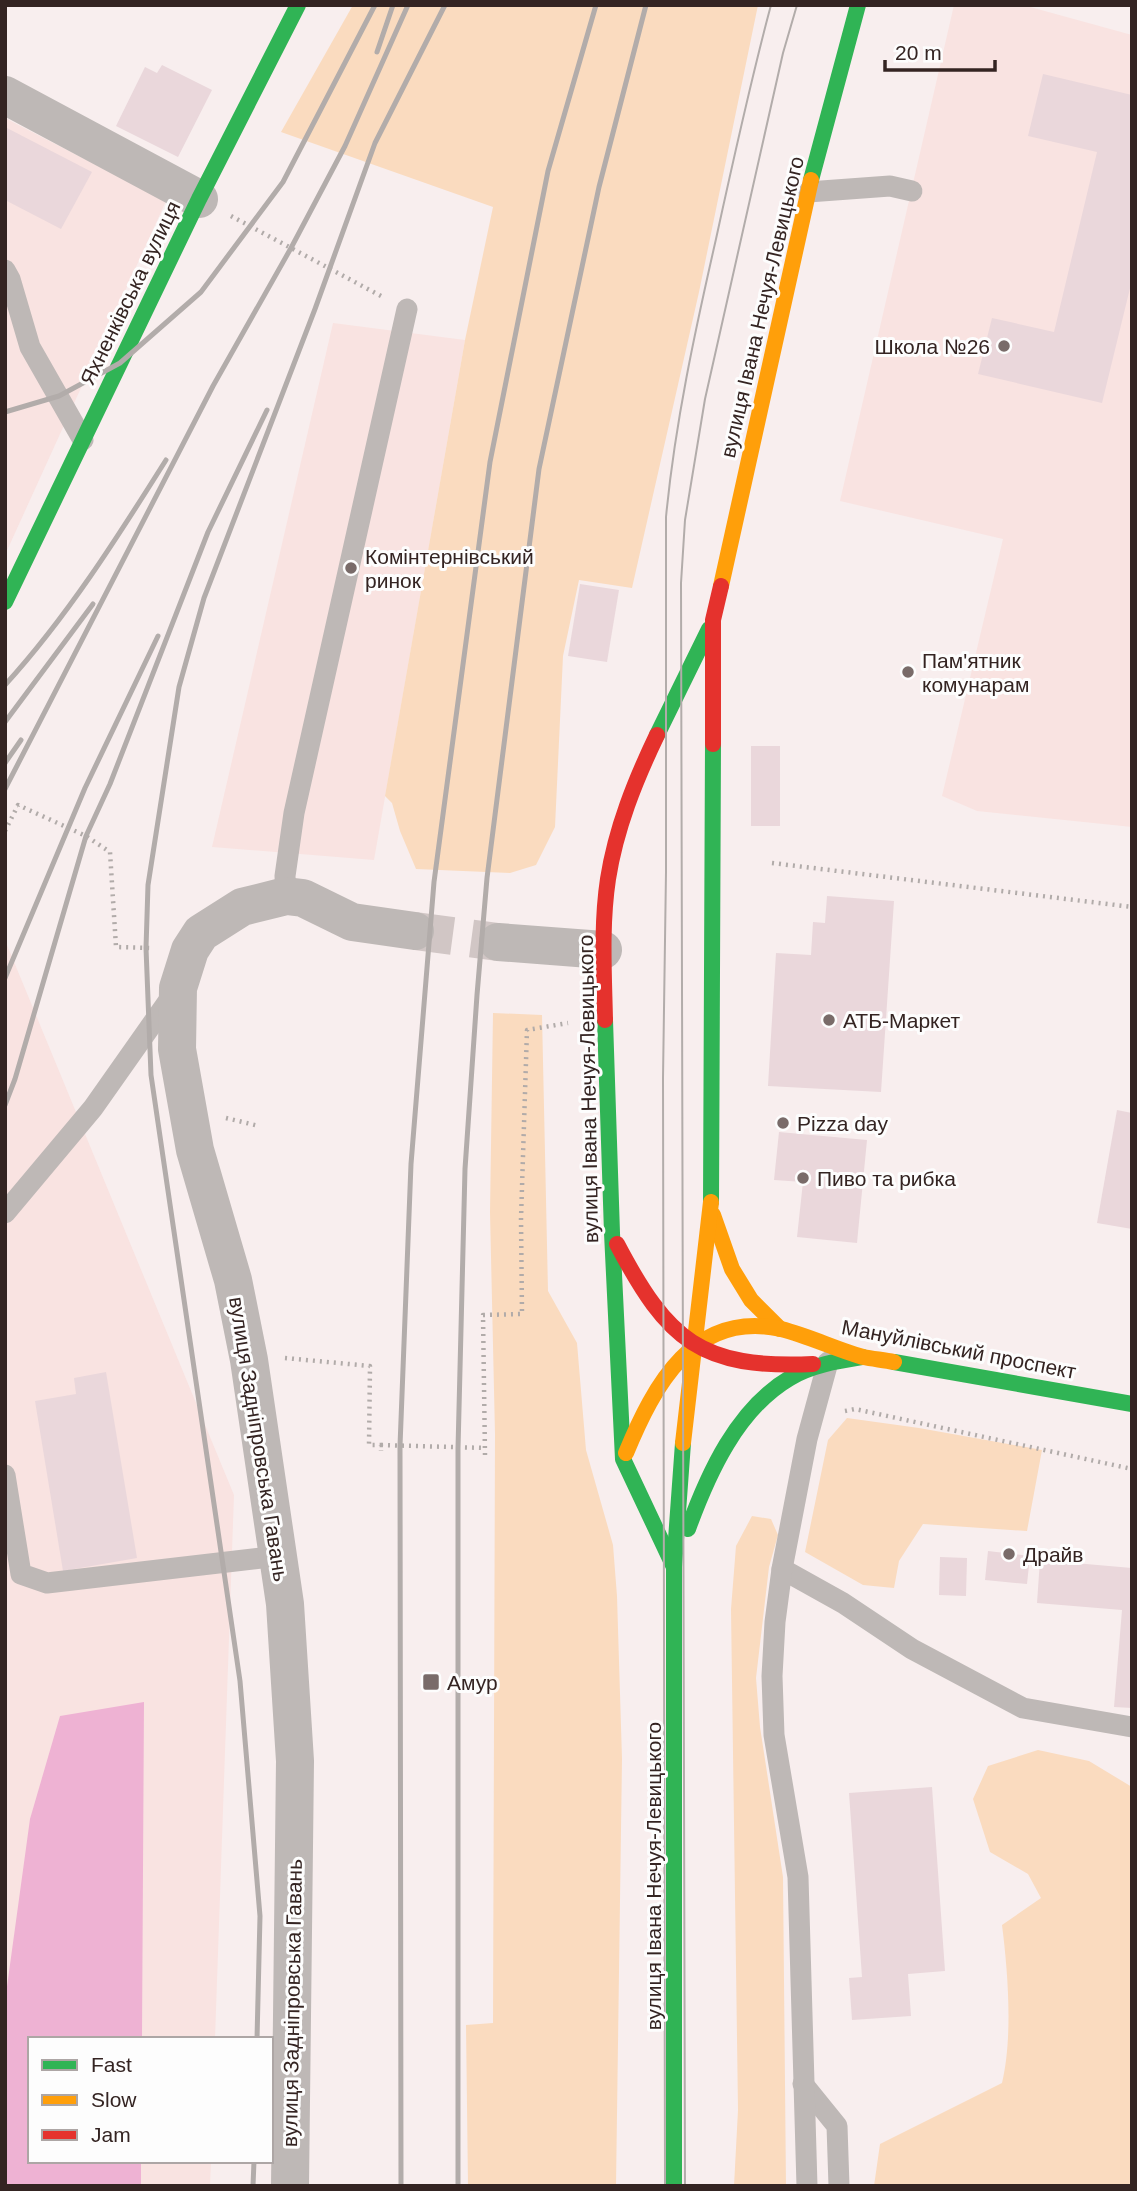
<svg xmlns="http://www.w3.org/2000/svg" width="1137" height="2191" font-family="Helvetica,sans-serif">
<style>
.built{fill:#f9e3e1}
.green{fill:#fadbbf}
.water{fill:#eeb2d3}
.building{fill:#ead7db}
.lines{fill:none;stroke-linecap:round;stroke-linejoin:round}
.street-tunnel{stroke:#d1c6c5;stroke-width:38;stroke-dasharray:38 19;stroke-linecap:butt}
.path{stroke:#b1aba9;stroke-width:4.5;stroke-dasharray:2 5;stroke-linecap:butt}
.lane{stroke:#beb8b6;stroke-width:21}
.street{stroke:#beb8b6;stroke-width:38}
.fast{stroke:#30b455;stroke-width:16}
.slow{stroke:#ff9f0a;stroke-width:16}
.jam{stroke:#e5322d;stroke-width:16}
.tram{stroke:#b2acaa;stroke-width:2}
.rail{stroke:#b2acaa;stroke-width:5}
.poi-dot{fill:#796b69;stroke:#fdfdfd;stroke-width:2.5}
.labels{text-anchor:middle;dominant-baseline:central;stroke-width:6;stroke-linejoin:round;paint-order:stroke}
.street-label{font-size:21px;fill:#342422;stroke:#fdfdfd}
.poi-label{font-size:21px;fill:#342422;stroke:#fdfdfd;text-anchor:start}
</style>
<rect width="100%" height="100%" fill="#f8eeee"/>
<g class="built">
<polygon points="954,5 1023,5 1132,35 1132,827 977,811 942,796 1003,539 840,501"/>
<polygon points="5,118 166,201 5,555"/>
<polygon points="333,323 465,340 374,860 212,847"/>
<polygon points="5,940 234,1495 215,2039 30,2039 30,2161 211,2161 210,2186 5,2186"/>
</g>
<g class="green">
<polygon points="353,5 758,5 699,292 632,588 579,580 563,656 555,827 536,865 510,873 416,869 400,831 392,803 385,796 465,340 493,207 281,132"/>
<polygon points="493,1013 542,1015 548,1291 577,1343 586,1450 613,1545 617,1596 622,1759 616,2186 468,2186 466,2025 493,2023 495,1434 490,1212"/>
<polygon points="847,1418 919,1428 1042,1450 1027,1531 923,1524 899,1561 894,1588 863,1585 805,1552 828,1440"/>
<polygon points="752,1516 771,1519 778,1535 769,1567 756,1678 760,1727 783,1877 786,2186 734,2186 738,2110 731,1609 736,1546"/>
<path d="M1038,1750L1089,1761L1132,1787V2186H874L880,2144L1002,2083C1013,2037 1008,1972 1002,1925L1041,1898L1028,1874L990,1852L973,1799L988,1766Z"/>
</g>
<polygon class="water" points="144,1702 142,2039 30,2039 30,2161 141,2161 141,2186 5,2186 5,2001 30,1819 60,1716"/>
<g class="building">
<polygon points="162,65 212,90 178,157 116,126 145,67 157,73"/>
<polygon points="1043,74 1132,95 1132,280 1102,403 978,374 992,318 1054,332 1097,152 1028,136"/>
<polygon points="5,127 92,172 61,229 5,200"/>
<polygon points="580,584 619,590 607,662 568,656"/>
<rect x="751" y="746" width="29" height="80"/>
<polygon points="827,896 894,901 881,1092 768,1086 776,953 811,955 813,922 825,923"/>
<polygon points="1117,1110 1132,1113 1132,1229 1097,1223"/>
<polygon points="779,1132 867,1140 857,1243 797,1237 803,1182 774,1180"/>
<polygon points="106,1372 137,1558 63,1571 35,1401 76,1394 74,1378"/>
<polygon points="988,1551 1030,1556 1027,1584 985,1580"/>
<polygon points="940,1557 967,1558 966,1596 939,1595"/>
<polygon points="1040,1560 1132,1568 1132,1708 1114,1707 1122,1610 1037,1603"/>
<polygon points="932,1787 945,1971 908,1974 911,2016 852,2020 849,1978 862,1977 849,1793"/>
</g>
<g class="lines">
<polyline class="street-tunnel" points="415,931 498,942"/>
<g class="path">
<polyline points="231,216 381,296"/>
<polyline points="5,831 18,805 86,836 110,852 116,947 151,948"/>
<polyline points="772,863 1132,907"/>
<polyline points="226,1118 259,1126"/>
<polyline points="285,1358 370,1366 369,1445 381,1445 381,1451"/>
<polyline points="845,1411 855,1409 1132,1469"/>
<polyline points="381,1445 486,1448"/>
<polyline points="485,1455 483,1315 522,1314 521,1219 527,1030 568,1023"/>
</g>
<g class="lane">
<polyline points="808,192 890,186 912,191"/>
<polyline points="5,270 10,279 30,347 83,440"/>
<polyline points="286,896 285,876 294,813 407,309"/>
<polyline points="5,1213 93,1108 174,993"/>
<polyline points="5,1475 21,1574 47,1583 278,1556"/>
<polyline points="782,1569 843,1603 912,1649 1023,1708 1132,1727"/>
<polyline points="803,2084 837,2126 839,2186"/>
<polyline points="807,2186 798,1877 774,1735 772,1676 775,1622 782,1569 807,1439 828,1362"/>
</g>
<g class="street">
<polyline points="5,95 199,199"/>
<polyline points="498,942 603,950"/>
<polyline points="290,2186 295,1761 285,1604 249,1360 233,1280 195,1150 177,1049 178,988 190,950 201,933 242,907 286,896 303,898 352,922 415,931"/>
</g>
<g class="fast">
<polyline points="811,180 858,5"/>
<polyline points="5,602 199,199 298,5"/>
<polyline points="657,735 709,629"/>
<polyline points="605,1020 612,1233 623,1459 673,1565"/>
<polyline points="711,1202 713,744"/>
<polyline points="894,1362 1132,1404"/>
<path d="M688,1529C708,1474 737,1409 790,1378C812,1365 838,1361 863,1357"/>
<polyline points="674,2186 674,1567 683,1443"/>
</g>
<g class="slow">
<polyline points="721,586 811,180"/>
<polyline points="713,1215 732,1269 751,1300 780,1329"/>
<polyline points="683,1443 711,1202"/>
<path d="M626,1453C654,1385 694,1310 781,1329C809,1336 835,1349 863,1357C873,1359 884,1360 894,1362"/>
</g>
<g class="jam">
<polyline points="713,744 713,620 721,586"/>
<path d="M605,1020C604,973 601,925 608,879C616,828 635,781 657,735"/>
<path d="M617,1244C668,1341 701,1369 813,1364"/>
</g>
<g class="tram">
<path d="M665,2186L663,1078L666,872V517C675,423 695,331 716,239C733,161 750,83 771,5"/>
<polyline points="685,2186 681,583 685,520 705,399 783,53 797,5"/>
</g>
<g class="rail">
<polyline points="377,52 393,5"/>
<polyline points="5,412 59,396 120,363 201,292 283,182 375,5"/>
<path d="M5,685C67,617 117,538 166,460"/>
<polyline points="5,722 93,604"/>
<polyline points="5,763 21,740"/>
<polyline points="5,789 213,386 291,248 345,146 408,5"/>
<polyline points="5,978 85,788 158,636"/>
<polyline points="5,1105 15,1079 86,836 110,784 208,532 267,410"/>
<polyline points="257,2039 260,1916 240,1681 151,1075 146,948 148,885 179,687 204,598 315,309 375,143 445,5"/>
<polyline points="253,2186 254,2161"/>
<polyline points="401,2186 400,1446 411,1164 434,882 490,462 548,171 596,5"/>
<polyline points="458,2186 458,1449 465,1169 477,995 487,878 539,469 599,187 646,5"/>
</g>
</g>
<g class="poi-dot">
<circle cx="1004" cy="346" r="7"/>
<circle cx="351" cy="568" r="7"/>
<circle cx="908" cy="672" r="7"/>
<circle cx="829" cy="1020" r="7"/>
<circle cx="783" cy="1123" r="7"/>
<circle cx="803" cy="1178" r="7"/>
<circle cx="1009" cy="1554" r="7"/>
<rect x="422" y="1673" width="18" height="18" rx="3.5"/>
</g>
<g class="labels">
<g class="street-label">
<text transform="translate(130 293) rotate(-64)">Яхненківська вулиця</text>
<text transform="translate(762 307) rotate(-77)">вулиця Івана Нечуя-Левицького</text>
<text transform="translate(588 1089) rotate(-91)">вулиця Івана Нечуя-Левицького</text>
<text transform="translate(959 1349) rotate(11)">Мануйлівський проспект</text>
<text transform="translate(259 1439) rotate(81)">вулиця Задніпровська Гавань</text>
<text transform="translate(653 1876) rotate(-90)">вулиця Івана Нечуя-Левицького</text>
<text transform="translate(292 2003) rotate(-89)">вулиця Задніпровська Гавань</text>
</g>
<g class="poi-label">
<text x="990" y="346" text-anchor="end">Школа №26</text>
<text x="365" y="556">Комінтернівський<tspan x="365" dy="24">ринок</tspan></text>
<text x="922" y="660">Пам'ятник<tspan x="922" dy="24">комунарам</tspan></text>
<text x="843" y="1020">АТБ-Маркет</text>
<text x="797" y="1123">Pizza day</text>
<text x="817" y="1178">Пиво та рибка</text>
<text x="1023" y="1554">Драйв</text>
<text x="447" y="1682">Амур</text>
</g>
</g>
<rect width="1137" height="2191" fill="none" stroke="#342422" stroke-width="14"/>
<rect x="28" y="2037" width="245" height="126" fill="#fdfdfd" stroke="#ada6a5" stroke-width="2"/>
<rect x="42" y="2060" width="35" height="10" fill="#30b455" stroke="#ada6a5" stroke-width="2"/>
<text x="91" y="2072" font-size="21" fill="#342422">Fast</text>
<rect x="42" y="2095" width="35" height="10" fill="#ff9f0a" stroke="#ada6a5" stroke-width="2"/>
<text x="91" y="2107" font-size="21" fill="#342422">Slow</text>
<rect x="42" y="2130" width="35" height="10" fill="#e5322d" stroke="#ada6a5" stroke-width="2"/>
<text x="91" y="2142" font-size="21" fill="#342422">Jam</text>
<path d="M885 60v10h110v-10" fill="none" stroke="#342422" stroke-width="3.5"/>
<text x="895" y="60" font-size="21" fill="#342422" stroke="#fdfdfd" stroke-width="5" paint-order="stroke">20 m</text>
</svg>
